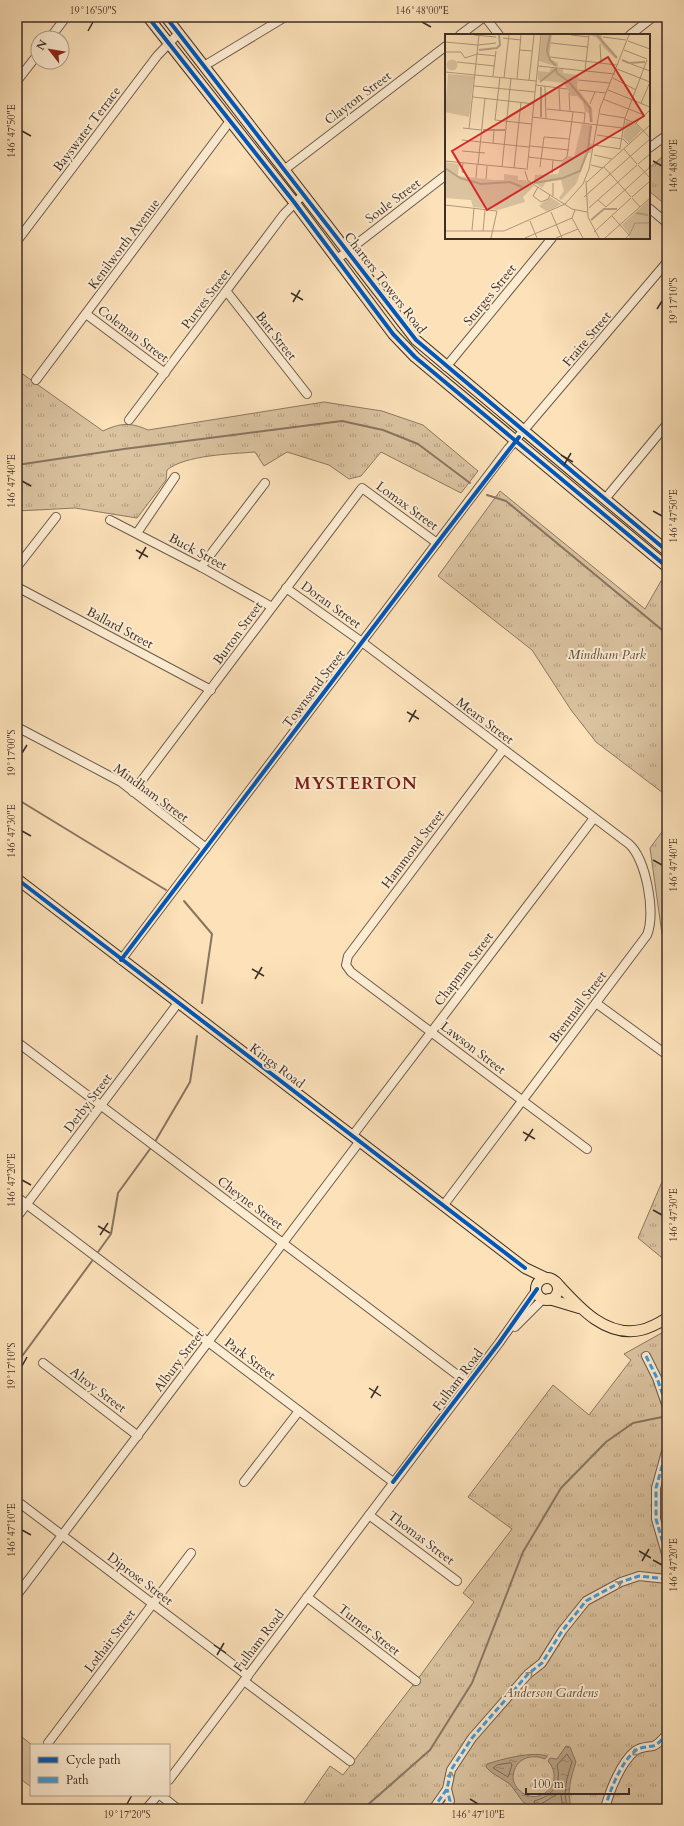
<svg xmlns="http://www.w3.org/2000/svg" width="684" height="1826" font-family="Cardo,serif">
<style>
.park{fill:url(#park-tufts);stroke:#8c7864}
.pitch{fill:#dbc3a0;stroke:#8c7864}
.water{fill:url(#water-ripples);stroke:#887561}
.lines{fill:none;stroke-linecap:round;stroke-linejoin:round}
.shore{stroke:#7c6957;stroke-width:1}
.stream{stroke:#887561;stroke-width:2}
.minor-casing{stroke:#6c5b4c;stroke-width:10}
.major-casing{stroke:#3c2e27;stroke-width:12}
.minor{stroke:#fdecd2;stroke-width:8}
.major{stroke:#fce1b9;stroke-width:10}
.quiet{stroke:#3f9de0;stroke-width:3;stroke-dasharray:6 3;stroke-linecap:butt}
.cycleway-casing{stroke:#fdecd2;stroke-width:6}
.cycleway{stroke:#0057b8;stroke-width:4}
.oneway{stroke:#9c8d7c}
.ticks{fill:none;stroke:#3c2e27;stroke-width:1.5}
.labels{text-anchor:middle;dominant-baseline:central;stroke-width:4;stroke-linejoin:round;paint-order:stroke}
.street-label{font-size:13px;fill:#3c2e27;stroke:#fdecd2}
.park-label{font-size:13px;font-style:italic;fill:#5c4c3f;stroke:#fdecd2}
.district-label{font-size:17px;font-weight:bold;letter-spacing:1px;fill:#7a1f14;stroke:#fdecd2}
.inset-river{fill:none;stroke:#bba487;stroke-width:2}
.inset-road{fill:none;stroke:#af997f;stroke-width:1}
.view{fill:#d62828;fill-opacity:0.15;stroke:#d62828;stroke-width:2}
.inset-edge{fill:none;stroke:#3c2e27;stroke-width:2}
.neatline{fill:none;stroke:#3c2e27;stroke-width:1.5}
.ticks-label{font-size:10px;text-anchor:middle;fill:#3c2e27}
</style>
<defs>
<pattern id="park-tufts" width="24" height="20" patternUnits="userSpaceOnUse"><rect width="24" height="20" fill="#dbc3a0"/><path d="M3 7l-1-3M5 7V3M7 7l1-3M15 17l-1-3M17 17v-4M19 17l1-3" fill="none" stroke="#b39f82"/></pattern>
<pattern id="water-ripples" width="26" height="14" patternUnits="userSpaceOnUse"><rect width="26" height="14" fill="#bba487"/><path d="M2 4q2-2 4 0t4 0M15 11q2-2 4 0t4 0" fill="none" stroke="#99866e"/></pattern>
</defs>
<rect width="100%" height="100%" fill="#fce1b9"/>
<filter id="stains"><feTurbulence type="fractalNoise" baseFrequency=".005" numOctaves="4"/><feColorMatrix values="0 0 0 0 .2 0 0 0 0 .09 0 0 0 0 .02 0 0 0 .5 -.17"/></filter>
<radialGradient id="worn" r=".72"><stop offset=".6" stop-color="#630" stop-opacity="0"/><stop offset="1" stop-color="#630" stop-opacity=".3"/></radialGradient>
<g class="park">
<polygon points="667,153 667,206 649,191 649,168"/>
<path d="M17,370L103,431C120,423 130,422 148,430L324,402L382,411L423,425L478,471L461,493L381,452L361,476L349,479L329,465L287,452L264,466L255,452C231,454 185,455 167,470L166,480L137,518L75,508L17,511Z"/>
<polygon points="500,491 645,609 661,581 667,586 667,796 596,742 571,710 532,650 438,576"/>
<polygon points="667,825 667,938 662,934 650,848"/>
<polygon points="667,1170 667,1262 638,1238"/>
<polygon points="667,1330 667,1809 300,1809 330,1766 343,1775 420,1676 474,1602 463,1593 512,1529 468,1497 553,1385 589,1415 631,1360 624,1354"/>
</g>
<polygon class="pitch" points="17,1733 32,1745 31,1787 17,1776"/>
<path class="water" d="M566,1746L570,1747L576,1762C571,1777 566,1793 572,1809H534L523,1802L510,1784L491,1772L486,1767L487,1764C502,1759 532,1751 547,1756L545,1759C530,1753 515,1759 513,1776C513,1782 515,1786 519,1790C538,1809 567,1783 548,1761L550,1758L557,1759Z"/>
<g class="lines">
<g class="shore">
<polygon points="511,1763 512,1765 508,1777 493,1768 497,1765"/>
<path d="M536,1809L534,1801C553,1796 562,1784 557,1765L567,1754L572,1762C567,1777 562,1793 568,1809"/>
<polyline points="541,1809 541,1804 559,1793 561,1795 563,1809"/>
</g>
<g class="stream">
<polyline points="17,465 124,449 342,421 383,430 418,444 470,483"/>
<polyline points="487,495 506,501 667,634"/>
<polyline points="17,799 166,890"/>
<polyline points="184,901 212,934 202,1003"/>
<polyline points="156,1140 190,1082 197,1036"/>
<polyline points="98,1252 111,1234 118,1193 150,1149"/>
<polyline points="17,1363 92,1261"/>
<polyline points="363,1809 430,1750 472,1683 523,1552 561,1488 606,1442 633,1423 667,1416"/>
</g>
<defs>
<g id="minor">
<polyline points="485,17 499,35"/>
<polyline points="460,35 484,17"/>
<polyline points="630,35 653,17"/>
<polyline points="50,38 66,17"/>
<polyline points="204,66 285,17"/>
<polyline points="17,81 38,54"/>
<polyline points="649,148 667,135"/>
<polyline points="284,170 446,46"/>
<polyline points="649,208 667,223"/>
<polyline points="17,241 157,56 179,33"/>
<polyline points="336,260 446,175"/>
<polyline points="227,292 307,394"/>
<polyline points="86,314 165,373"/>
<polyline points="446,367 552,238"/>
<polyline points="36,380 230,121"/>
<polyline points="129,420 284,214 303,195"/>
<polyline points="605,499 667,424"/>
<polyline points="110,520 201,567 272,607"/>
<polyline points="137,533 175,477"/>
<polyline points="17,567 56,517"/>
<polyline points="201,567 265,483"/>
<polyline points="17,587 211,690"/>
<path d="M286,588L362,642L629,844C646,859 656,913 647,935L443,1206"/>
<polyline points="17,727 121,782 206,848"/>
<polyline points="503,750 348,956 346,965 351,972 587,1149"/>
<polyline points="133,792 362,488 437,543"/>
<polyline points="121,960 508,449 667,262"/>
<polyline points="596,1003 667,1055"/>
<polyline points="17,1042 468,1383"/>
<polyline points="353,1135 594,818"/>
<polyline points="17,1197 393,1482"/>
<polyline points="17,1217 178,1003"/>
<polyline points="515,1327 543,1299"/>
<polyline points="646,1356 657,1378 667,1407"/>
<polyline points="43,1363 138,1436"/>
<polyline points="667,1448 656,1488 656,1519 667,1557"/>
<polyline points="244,1482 299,1411"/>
<polyline points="17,1501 248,1676"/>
<polyline points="369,1515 457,1581"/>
<polyline points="17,1595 360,1141"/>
<polyline points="307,1597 416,1681"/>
<polyline points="244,1681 350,1761"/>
<polyline points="48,1743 191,1553"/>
<polyline points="169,1780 499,1343 537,1289"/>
<polyline points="160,1795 178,1809"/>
<polyline points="146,1809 158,1795"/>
<polyline points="433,1809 447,1789 451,1770 472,1738 528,1674 542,1663 562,1631 586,1601 621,1582 639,1576 667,1579"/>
<polyline points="445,1809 450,1801 447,1789"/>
<path d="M605,1809C609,1792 621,1762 635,1751C640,1747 647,1747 653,1746C658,1745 663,1738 667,1734"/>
</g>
<g id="major">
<polyline points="148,17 294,202 393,334 415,357 667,567"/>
<polyline points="166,17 416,340 667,551"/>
<polyline points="17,879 525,1268 546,1278"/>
<circle cx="547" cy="1289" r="11"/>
<path d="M556,1282C578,1306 605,1338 641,1330C650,1328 659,1323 667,1318"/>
<polyline points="549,1299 579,1308"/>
</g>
</defs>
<use href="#minor" class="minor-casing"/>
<use href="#major" class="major-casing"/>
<use href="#minor" class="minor"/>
<use href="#major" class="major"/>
<g class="quiet">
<polyline points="646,1356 657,1378 667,1407"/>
<polyline points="667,1448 656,1488 656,1519 667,1557"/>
<polyline points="433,1809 447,1789 451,1770 472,1738 528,1674 542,1663 562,1631 586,1601 621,1582 639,1576 667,1579"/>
<polyline points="445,1809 450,1801 447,1789"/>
<path d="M605,1809C609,1792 621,1762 635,1751C640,1747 647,1747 653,1746C658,1745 663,1738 667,1734"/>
</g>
<defs>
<g id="cycleway">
<polyline points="148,17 294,202 393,334 415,357 667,567"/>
<polyline points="166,17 416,340 667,551"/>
<polyline points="17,879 525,1268"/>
<polyline points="121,960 444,534 519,437"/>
<polyline points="393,1482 499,1343 537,1289"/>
</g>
</defs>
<use href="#cycleway" class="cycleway-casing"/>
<use href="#cycleway" class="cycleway"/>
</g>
<defs><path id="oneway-chevron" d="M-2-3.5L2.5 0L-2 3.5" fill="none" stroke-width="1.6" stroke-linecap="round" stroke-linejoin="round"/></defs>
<g class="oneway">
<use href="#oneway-chevron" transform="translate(619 1584) rotate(-26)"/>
<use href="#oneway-chevron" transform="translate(530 1674) rotate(-45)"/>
<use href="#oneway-chevron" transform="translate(635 1753) rotate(139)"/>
<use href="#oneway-chevron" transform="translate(451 1775) rotate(-78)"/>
</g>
<path class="ticks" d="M422,22L431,27M88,31L93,22M22,131L31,136M653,161L662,166M291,293L303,300M293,302L300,290M657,309L662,301M561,455L573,462M564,465L571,453M22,481L31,486M653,511L662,516M136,550L148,557M139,559L146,547M407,712L419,719M409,722L416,710M22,753L27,745M22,831L31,836M653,860L662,865M252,969L264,976M255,979L262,967M523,1132L535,1139M525,1141L533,1129M22,1180L31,1185M653,1210L662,1215M98,1226L110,1233M100,1235L108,1223M22,1366L27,1357M369,1388L381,1396M371,1398L378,1386M22,1530L31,1535M639,1551L651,1558M653,1560L662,1565M642,1561L649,1549M214,1645L226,1653M217,1655L224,1643M470,1799L478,1804M127,1804L132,1795"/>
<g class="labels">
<g class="street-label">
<text transform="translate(358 98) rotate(-37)">Clayton Street</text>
<text transform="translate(87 129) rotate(-53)">Bayswater Terrace</text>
<text transform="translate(393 201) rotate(-37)">Soule Street</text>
<text transform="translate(124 244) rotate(-53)">Kenilworth Avenue</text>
<text transform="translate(385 283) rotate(52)">Charters Towers Road</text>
<text transform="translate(490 295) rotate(-51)">Sturges Street</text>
<text transform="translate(206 299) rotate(-53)">Purves Street</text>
<text transform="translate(133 334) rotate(37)">Coleman Street</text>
<text transform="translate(276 336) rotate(52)">Batt Street</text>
<text transform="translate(587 339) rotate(-50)">Fraire Street</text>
<text transform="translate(407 506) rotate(36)">Lomax Street</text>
<text transform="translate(198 552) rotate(28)">Buck Street</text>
<text transform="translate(331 605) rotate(36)">Doran Street</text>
<text transform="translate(120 628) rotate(28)">Ballard Street</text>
<text transform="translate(238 633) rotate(-54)">Burton Street</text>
<text transform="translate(314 689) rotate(-53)">Townsend Street</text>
<text transform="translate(485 721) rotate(37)">Mears Street</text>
<text transform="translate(151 793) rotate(36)">Mindham Street</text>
<text transform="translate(413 849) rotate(-53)">Hammond Street</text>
<text transform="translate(464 969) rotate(-53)">Chapman Street</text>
<text transform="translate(578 1007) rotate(-53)">Brentnall Street</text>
<text transform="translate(473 1048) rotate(37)">Lawson Street</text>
<text transform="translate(277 1066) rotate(37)">Kings Road</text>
<text transform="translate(88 1103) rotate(-53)">Derby Street</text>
<text transform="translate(250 1203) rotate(37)">Cheyne Street</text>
<text transform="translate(250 1359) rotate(37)">Park Street</text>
<text transform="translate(179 1361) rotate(-53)">Albury Street</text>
<text transform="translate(458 1380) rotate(-53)">Fulham Road</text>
<text transform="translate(98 1390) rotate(37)">Alroy Street</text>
<text transform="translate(421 1538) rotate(37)">Thomas Street</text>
<text transform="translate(140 1579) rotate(37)">Diprose Street</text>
<text transform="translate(369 1630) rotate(38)">Turner Street</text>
<text transform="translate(110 1641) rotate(-53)">Lothair Street</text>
<text transform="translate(259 1641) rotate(-53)">Fulham Road</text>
</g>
<g class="park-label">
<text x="607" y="655">Mindham Park</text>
<text x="551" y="1693">Anderson Gardens</text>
</g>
<g class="district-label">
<text x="356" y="783">MYSTERTON</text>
</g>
</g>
<g transform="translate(445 34)">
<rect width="205" height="205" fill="#fce1b9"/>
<path d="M105,163L116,170L102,178L94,172ZM205,165V204H184L185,201L177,191Z" fill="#dbc3a0"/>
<path d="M97,1H107L104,24L113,29V33L94,27ZM145,1H157V7L172,26L159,14L152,4ZM1.5 31a5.5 5.5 0 1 1 11 0a5.5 5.5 0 1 1-11 0ZM106,34L118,35V39L133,41L132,54L147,74L148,88H145L144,79L140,78L138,68L132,62H126L119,49L93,46V37L104,38ZM3,40L29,42L24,83L0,78ZM181,87L192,91L197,96L184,109L178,103ZM137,90L147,91L144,109L148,110L146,119H143L131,150L116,166L114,164L119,157L116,146L101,148L97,154L89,148L90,141L113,140L117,128L124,122L129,123ZM0,128L14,130L13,142L50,146H59V140L73,142V146H80L89,152L78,163L80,168L53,176L28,173L26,166L0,164Z" fill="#dbc3a0"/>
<path d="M6,42L15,43L13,63L3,61ZM13.5 58a5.5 5.5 0 1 1 11 0a5.5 5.5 0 1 1-11 0ZM3,62L26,66L24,80L1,77Z" fill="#dbc3a0"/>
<path class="inset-river" d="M105,1L102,17L105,26L111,32M152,1L172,24M34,16L52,14L55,11L54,1M177,26L184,29L200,28M95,48L111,35L112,39L124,48L145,74L146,88M96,53V83M38,96H60M0,134L15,144L36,150L65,148L77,153M89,149L118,144L135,137L143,116L146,92M191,179L203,181M146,186L159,175H172"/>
<path class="inset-road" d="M29,1L51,3M126,1L144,3M158,3L181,6M58,4L76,6M183,7L205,15M0,8L33,11L51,9M106,9L143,13M155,10L156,29M75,16L87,17M179,16L202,25M0,18H16L20,24L32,20L51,22M105,23L172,31M0,27V54M12,28L50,32M186,30L205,37M93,32L170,40M172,35L205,48M140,37L144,1M0,38L91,47M48,42L51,17M55,43L50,86L87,90M59,44L64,1M168,44L191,56M72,45L76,1M84,46L89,1M133,46L165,49M91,51L122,55M29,52L90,58M100,52L101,84M114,54L115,77M134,56L161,59M163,56L205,73M124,59L125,78M28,63L89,70M158,65L199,81M196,69L205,48M145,70L150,58M102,75L140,79L139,89M155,80L180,84M87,83L178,94M180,85L192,90L205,104M191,89L205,76M18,94L36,96M24,95L34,1M152,101L178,105L184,111M17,106L84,113M48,109L49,97M149,111L176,115M85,112L124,116M175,114L180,84L202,26M179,115L192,130M17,117L40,119M149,121L167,125M83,123L117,127L122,123L128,78M0,127L81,135M18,129L17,138L20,139M193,130L205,120M33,131L40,64M146,131L158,134M193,131L205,144M57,133L66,44M95,133L99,103L125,105M159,133L186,163M69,134L76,68M82,136L96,1M80,137L83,147L127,175L142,178M107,139L108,126M31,144L32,131M41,145L42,132M141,147L143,183L154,204M142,148L205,91M93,153L88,162L96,168L103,165L105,161M108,162V149M139,163L205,105M187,163L205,147M187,164L195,173M153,166L161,173L204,134L205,128M0,171L52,177L46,204M144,174L192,131M106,178L117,204M167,182L184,201L181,204M127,184L138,204M85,187L92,204M27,196L29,174M0,197H59L120,170L138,150L144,135L155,74L184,1M38,197L40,176M149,198L186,164M184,202L190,189H205M80,204L127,184L130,176M111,204L133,195M160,204L205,164"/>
<path class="view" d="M163,23L199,82L42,176L7,117Z"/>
<rect width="205" height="205" class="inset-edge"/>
</g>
<rect width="684" height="1826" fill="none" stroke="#fce1b9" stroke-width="44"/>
<rect x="30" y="1744" width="140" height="52" fill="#fdecd2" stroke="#b0a08e"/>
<rect x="38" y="1757" width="20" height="6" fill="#0057b8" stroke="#b0a08e"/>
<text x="66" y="1764" font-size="12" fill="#3c2e27">Cycle path</text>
<rect x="38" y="1777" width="20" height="6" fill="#3f9de0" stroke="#b0a08e"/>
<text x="66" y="1784" font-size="12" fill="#3c2e27">Path</text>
<g transform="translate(50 50) rotate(301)"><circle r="19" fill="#fdecd2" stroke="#b0a08e"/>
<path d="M0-3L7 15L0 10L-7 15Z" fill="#8f2418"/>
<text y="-6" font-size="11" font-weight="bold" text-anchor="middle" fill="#3c2e27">N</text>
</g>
<path d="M526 1788v6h103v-6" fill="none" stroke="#3c2e27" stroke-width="2"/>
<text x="532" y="1788" font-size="12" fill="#3c2e27" stroke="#fdecd2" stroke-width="3" paint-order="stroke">100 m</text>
<rect x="22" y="22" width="640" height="1782" class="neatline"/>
<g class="ticks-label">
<text x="93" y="14">19°16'50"S</text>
<text x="422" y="14">146°48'00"E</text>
<text transform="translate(11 131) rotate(-90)" y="4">146°47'50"E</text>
<text transform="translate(673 166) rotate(-90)" y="4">146°48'00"E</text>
<text transform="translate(673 301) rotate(-90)" y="4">19°17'10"S</text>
<text transform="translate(11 481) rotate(-90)" y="4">146°47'40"E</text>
<text transform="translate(673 516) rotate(-90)" y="4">146°47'50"E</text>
<text transform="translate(11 753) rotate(-90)" y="4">19°17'00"S</text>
<text transform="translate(11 831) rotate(-90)" y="4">146°47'30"E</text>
<text transform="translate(673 865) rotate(-90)" y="4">146°47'40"E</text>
<text transform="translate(11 1180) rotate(-90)" y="4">146°47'20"E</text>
<text transform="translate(673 1215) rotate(-90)" y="4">146°47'30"E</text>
<text transform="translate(11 1366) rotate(-90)" y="4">19°17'10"S</text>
<text transform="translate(11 1530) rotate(-90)" y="4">146°47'10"E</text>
<text transform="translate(673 1565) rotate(-90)" y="4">146°47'20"E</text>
<text x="127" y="1818">19°17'20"S</text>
<text x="478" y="1818">146°47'10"E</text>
</g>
<rect width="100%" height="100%" filter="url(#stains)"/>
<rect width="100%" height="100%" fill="url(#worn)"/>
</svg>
